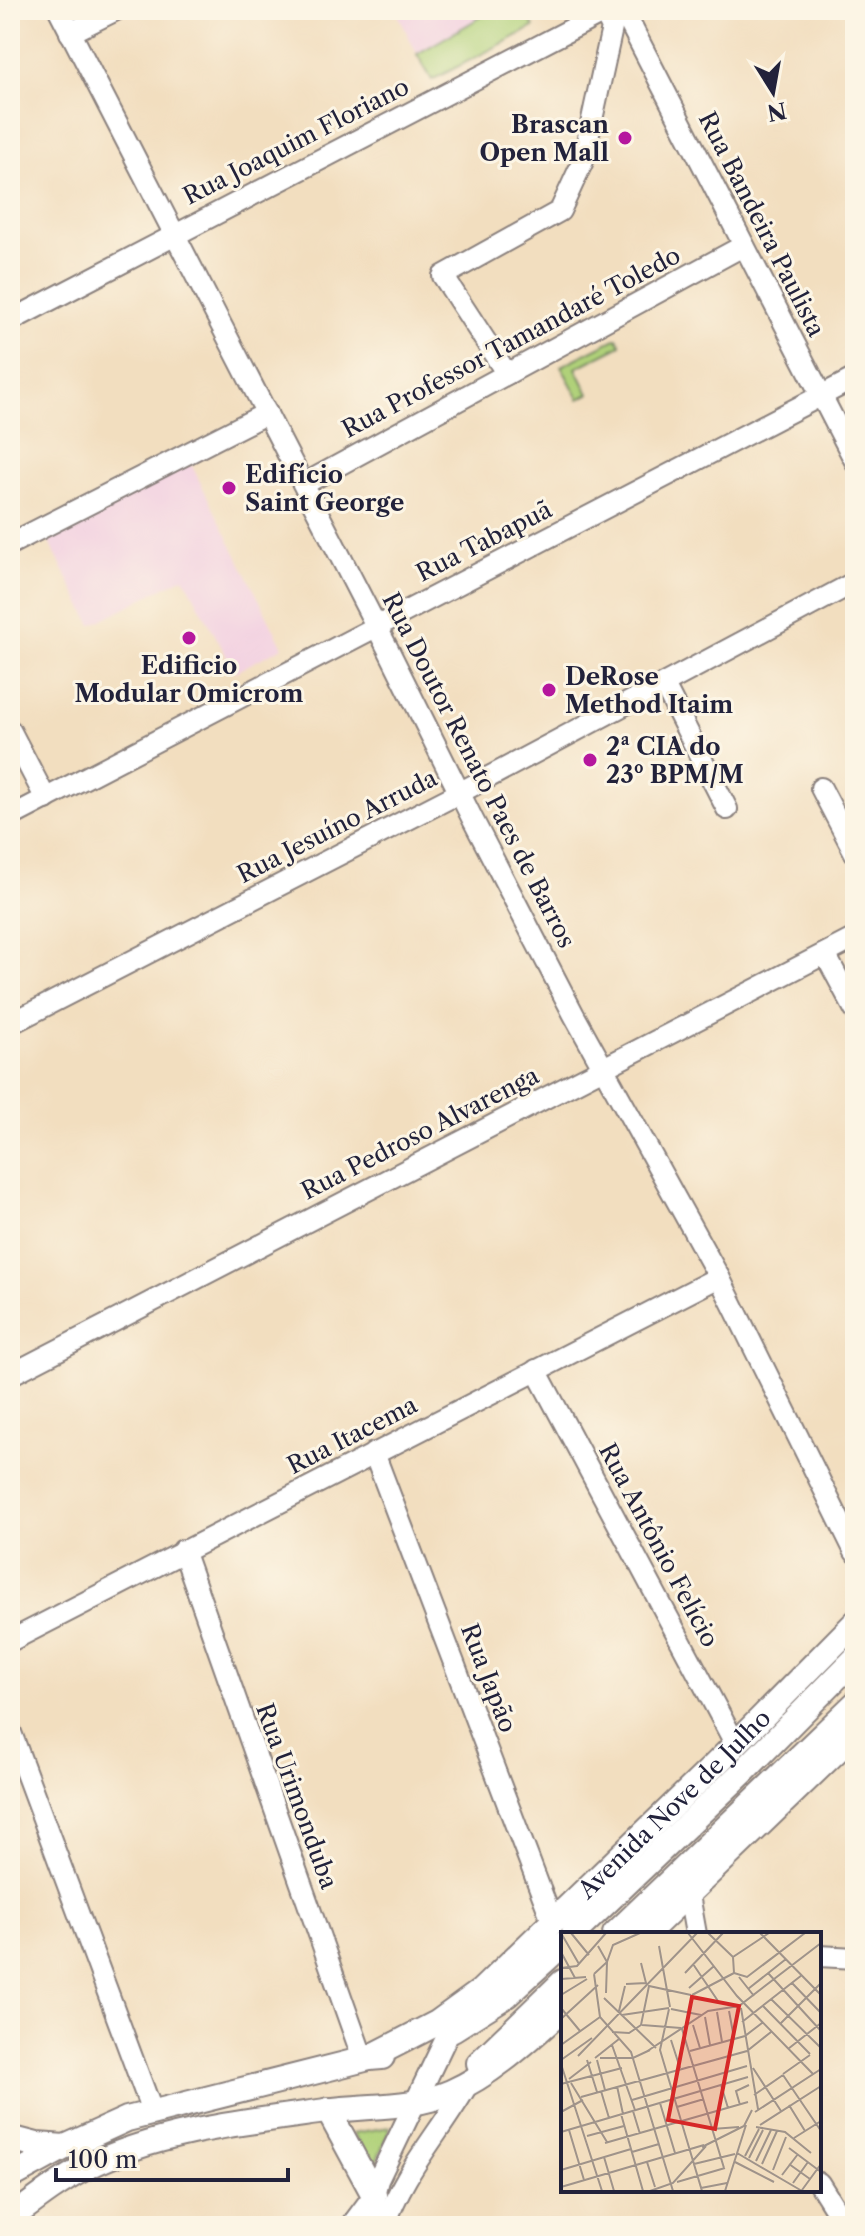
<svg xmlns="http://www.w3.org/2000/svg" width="865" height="2236" font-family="'Libre Caslon Text',serif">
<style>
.built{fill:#f2cfe1}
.green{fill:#b0d179;stroke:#697a5a;stroke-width:2}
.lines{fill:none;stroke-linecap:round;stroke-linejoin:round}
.minor-casing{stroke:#8a807d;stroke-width:24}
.major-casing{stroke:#8a807d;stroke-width:28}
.minor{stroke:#fff;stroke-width:20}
.major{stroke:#fff;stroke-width:24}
.poi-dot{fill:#b5179e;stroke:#fcf5e5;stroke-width:3}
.labels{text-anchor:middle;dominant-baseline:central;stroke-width:6;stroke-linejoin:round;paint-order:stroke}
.poi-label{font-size:24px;font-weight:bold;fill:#22223b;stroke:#fcf5e5;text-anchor:start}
.street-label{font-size:24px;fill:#22223b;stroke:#fcf5e5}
.inset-road{fill:none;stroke:#9f938a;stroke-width:2}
.view{fill:#d62828;fill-opacity:0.15;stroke:#d62828;stroke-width:4}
.inset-edge{fill:none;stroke:#22223b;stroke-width:4}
</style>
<rect width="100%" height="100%" fill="#fcf5e5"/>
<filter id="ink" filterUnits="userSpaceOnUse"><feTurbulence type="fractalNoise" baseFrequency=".0125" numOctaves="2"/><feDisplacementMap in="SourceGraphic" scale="16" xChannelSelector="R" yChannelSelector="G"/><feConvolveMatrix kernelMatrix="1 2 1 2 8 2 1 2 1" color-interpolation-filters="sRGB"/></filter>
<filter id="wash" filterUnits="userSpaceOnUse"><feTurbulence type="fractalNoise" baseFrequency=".006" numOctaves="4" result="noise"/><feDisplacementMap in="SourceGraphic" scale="32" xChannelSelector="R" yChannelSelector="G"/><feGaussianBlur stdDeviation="1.8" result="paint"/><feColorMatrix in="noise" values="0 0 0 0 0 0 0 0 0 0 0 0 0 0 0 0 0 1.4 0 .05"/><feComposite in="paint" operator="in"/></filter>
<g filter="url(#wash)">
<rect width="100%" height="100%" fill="#f2debf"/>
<g class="built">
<polygon points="396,10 495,10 417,54"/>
<polygon points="191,464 283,647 235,672 184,577 92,625 48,540"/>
</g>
<g class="green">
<polygon points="493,10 524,10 534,27 432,80 417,54"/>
<polygon points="617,338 621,345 576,368 589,394 579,399 561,366"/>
<polygon points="390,2127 374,2168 353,2133"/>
</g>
</g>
<g filter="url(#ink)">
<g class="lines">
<defs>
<g id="minor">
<polyline points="59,10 388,649 473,820 574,1015 719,1277 855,1552"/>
<polyline points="623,10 855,461"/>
<polyline points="70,33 116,10"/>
<polyline points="10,321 608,10"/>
<polyline points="507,374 443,276 560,211 583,161 612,28 604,12"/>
<polyline points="304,484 743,246"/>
<polyline points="10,544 267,413"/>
<polyline points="664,685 727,809"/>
<polyline points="10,730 46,799"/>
<polyline points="821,788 855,853"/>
<polyline points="10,817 855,378"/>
<polyline points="825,954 855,1010"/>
<polyline points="10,1024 459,793 855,582"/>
<polyline points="536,1370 736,1745"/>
<polyline points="10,1375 855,938"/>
<polyline points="374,1453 553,1923"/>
<polyline points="183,1550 363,2059"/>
<polyline points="10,1641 719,1277"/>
<polyline points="10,1730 152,2111"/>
<polyline points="689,1895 696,1934"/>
<polyline points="819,1956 855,1958"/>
<polyline points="819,2183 846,2226"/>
<polyline points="351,2226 374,2195"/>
<polyline points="375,2226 374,2195 378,2180 449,2032"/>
<path d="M385,2226C402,2172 442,2131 469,2082"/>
</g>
<g id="major">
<polyline points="573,1934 746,1769 855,1659"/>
<polyline points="615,1934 855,1704"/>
<polyline points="646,1934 855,1733"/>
<polyline points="453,2029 507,1995 563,1944"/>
<path id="s1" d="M369,2058L437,2023L481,1991L717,1763L855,1623"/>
<polyline points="479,2063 563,1982"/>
<polyline points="328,2110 374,2195"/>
<polyline points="10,2138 37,2145 65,2147"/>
<polyline points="10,2177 65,2147 127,2119 369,2058 382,2057"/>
<path d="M10,2219C34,2201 58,2182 85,2168C158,2131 246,2122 326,2111C368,2105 412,2109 451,2092C494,2073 529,2039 563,2009"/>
</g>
</defs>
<use href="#minor" class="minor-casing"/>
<use href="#major" class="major-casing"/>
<use href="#minor" class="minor"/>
<use href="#major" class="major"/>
</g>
</g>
<g class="poi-dot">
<circle cx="625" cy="138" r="8"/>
<circle cx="229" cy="488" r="8"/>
<circle cx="189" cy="638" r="8"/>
<circle cx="549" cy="690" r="8"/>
<circle cx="590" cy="760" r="8"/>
</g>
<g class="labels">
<g class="poi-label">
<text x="609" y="124" text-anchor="end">Brascan<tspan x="609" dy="28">Open Mall</tspan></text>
<text x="245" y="474">Edifício<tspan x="245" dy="28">Saint George</tspan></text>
<text x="189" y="665" text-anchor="middle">Edificio<tspan x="189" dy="28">Modular Omicrom</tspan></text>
<text x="565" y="676">DeRose<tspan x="565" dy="28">Method Itaim</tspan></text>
<text x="606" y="746">2ª CIA do<tspan x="606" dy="28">23º BPM/M</tspan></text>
</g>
<g class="street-label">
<text transform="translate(296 141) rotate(-27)">Rua Joaquim Floriano</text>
<text transform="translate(762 224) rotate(63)">Rua Bandeira Paulista</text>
<text transform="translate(511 342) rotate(-28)">Rua Professor Tamandaré Toledo</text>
<text transform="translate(484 541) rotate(-27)">Rua Tabapuã</text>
<text transform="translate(479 770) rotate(63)">Rua Doutor Renato Paes de Barros</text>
<text transform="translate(337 826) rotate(-27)">Rua Jesuíno Arruda</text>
<text transform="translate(420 1133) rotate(-27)">Rua Pedroso Alvarenga</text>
<text transform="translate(352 1435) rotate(-27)">Rua Itacema</text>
<text transform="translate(659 1545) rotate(62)">Rua Antônio Felício</text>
<text transform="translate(489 1678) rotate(69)">Rua Japão</text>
<text transform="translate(297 1796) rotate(70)">Rua Urimonduba</text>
<text stroke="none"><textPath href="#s1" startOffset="400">Avenida Nove de Julho</textPath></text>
</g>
</g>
<g transform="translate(561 1932)">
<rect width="260" height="260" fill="#f2debf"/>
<path class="inset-road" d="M0,1L18,32M10,1L28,23M127,1L176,64L252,142M147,1L172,25M199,1L260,63M37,14L46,30L45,61M98,14L109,75M0,20L14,46M132,32L157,69M0,36L16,34L45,1M124,41L162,1M173,41L186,45L244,1M173,41L172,25L208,1M207,41L260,99M33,42L39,85L70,120L112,259M33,42L46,30L52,13L79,1M178,45L193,64M0,47L25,45M231,51L260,81M65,52L85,51L80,31M128,56L153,34M187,57L225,27M0,63L26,47M131,63L173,41M43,66L95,116M210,67L260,116M202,74L249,122M0,76L19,99M180,76L197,177M108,77L99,118L141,259M110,77L140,83M58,79L64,54M168,79L173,106M156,80L161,110M61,83L108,76M144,85L149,113M0,87L37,53M181,90L241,43M219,92L260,51M81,93L120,96M132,93L139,116M121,97L163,236M51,100L68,101L80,93L88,54L130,63M110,108L119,136M0,113L39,85M51,113L74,178M227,117L260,91M129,119L184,104L201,91M85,120L147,79L178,74L260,11M17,124L136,1M34,126L58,107M39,126H72L89,118M0,128L31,106M26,128L36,160M36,128L44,158M0,132L41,259M192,136L220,179M222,142L249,123M222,143L260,199M8,147L30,130M10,151L46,210M0,152L61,136M160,153L167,176M56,154L62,182M40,159L48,186M193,163L222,143M20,165L186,119L210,100M71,168L186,134M99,171L114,221M179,173L175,159L188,153M228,173L244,199M116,175L143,167M72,179L79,202M0,180L22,168M194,180L260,137M60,182L82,259M199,193L260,154M195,195L224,200L250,221M151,197L178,195M8,198L23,248M0,200L187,145M26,204L63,194M233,206L260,189M44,211L187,170M141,215L183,194L191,178M228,216L260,240M71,220L98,212M176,221L241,259M184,224L198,197M43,225L53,259M188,226L202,198M195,229L210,198M86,230L94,255M174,230L213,250M133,232L174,222M201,232L216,199M228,232L249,247M0,238L70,217M212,238L225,205M221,243L237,222M116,250L164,236M232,251L247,230M0,255L143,213M140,256L166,251M241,258L260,232M89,259L112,251L145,214M164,259L185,193"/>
<path class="view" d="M131,65L178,74L154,197L107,188Z"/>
<rect width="260" height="260" class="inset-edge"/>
</g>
<rect width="865" height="2236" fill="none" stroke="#fcf5e5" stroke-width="40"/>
<g transform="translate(773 92) rotate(169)" stroke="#fcf5e5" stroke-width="6" paint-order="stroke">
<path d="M0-6L14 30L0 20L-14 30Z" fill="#22223b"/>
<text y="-12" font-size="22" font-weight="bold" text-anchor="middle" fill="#22223b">N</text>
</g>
<path d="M56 2168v12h232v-12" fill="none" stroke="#22223b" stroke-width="4"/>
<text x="68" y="2168" font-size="24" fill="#22223b" stroke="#fcf5e5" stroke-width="6" paint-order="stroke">100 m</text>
</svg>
